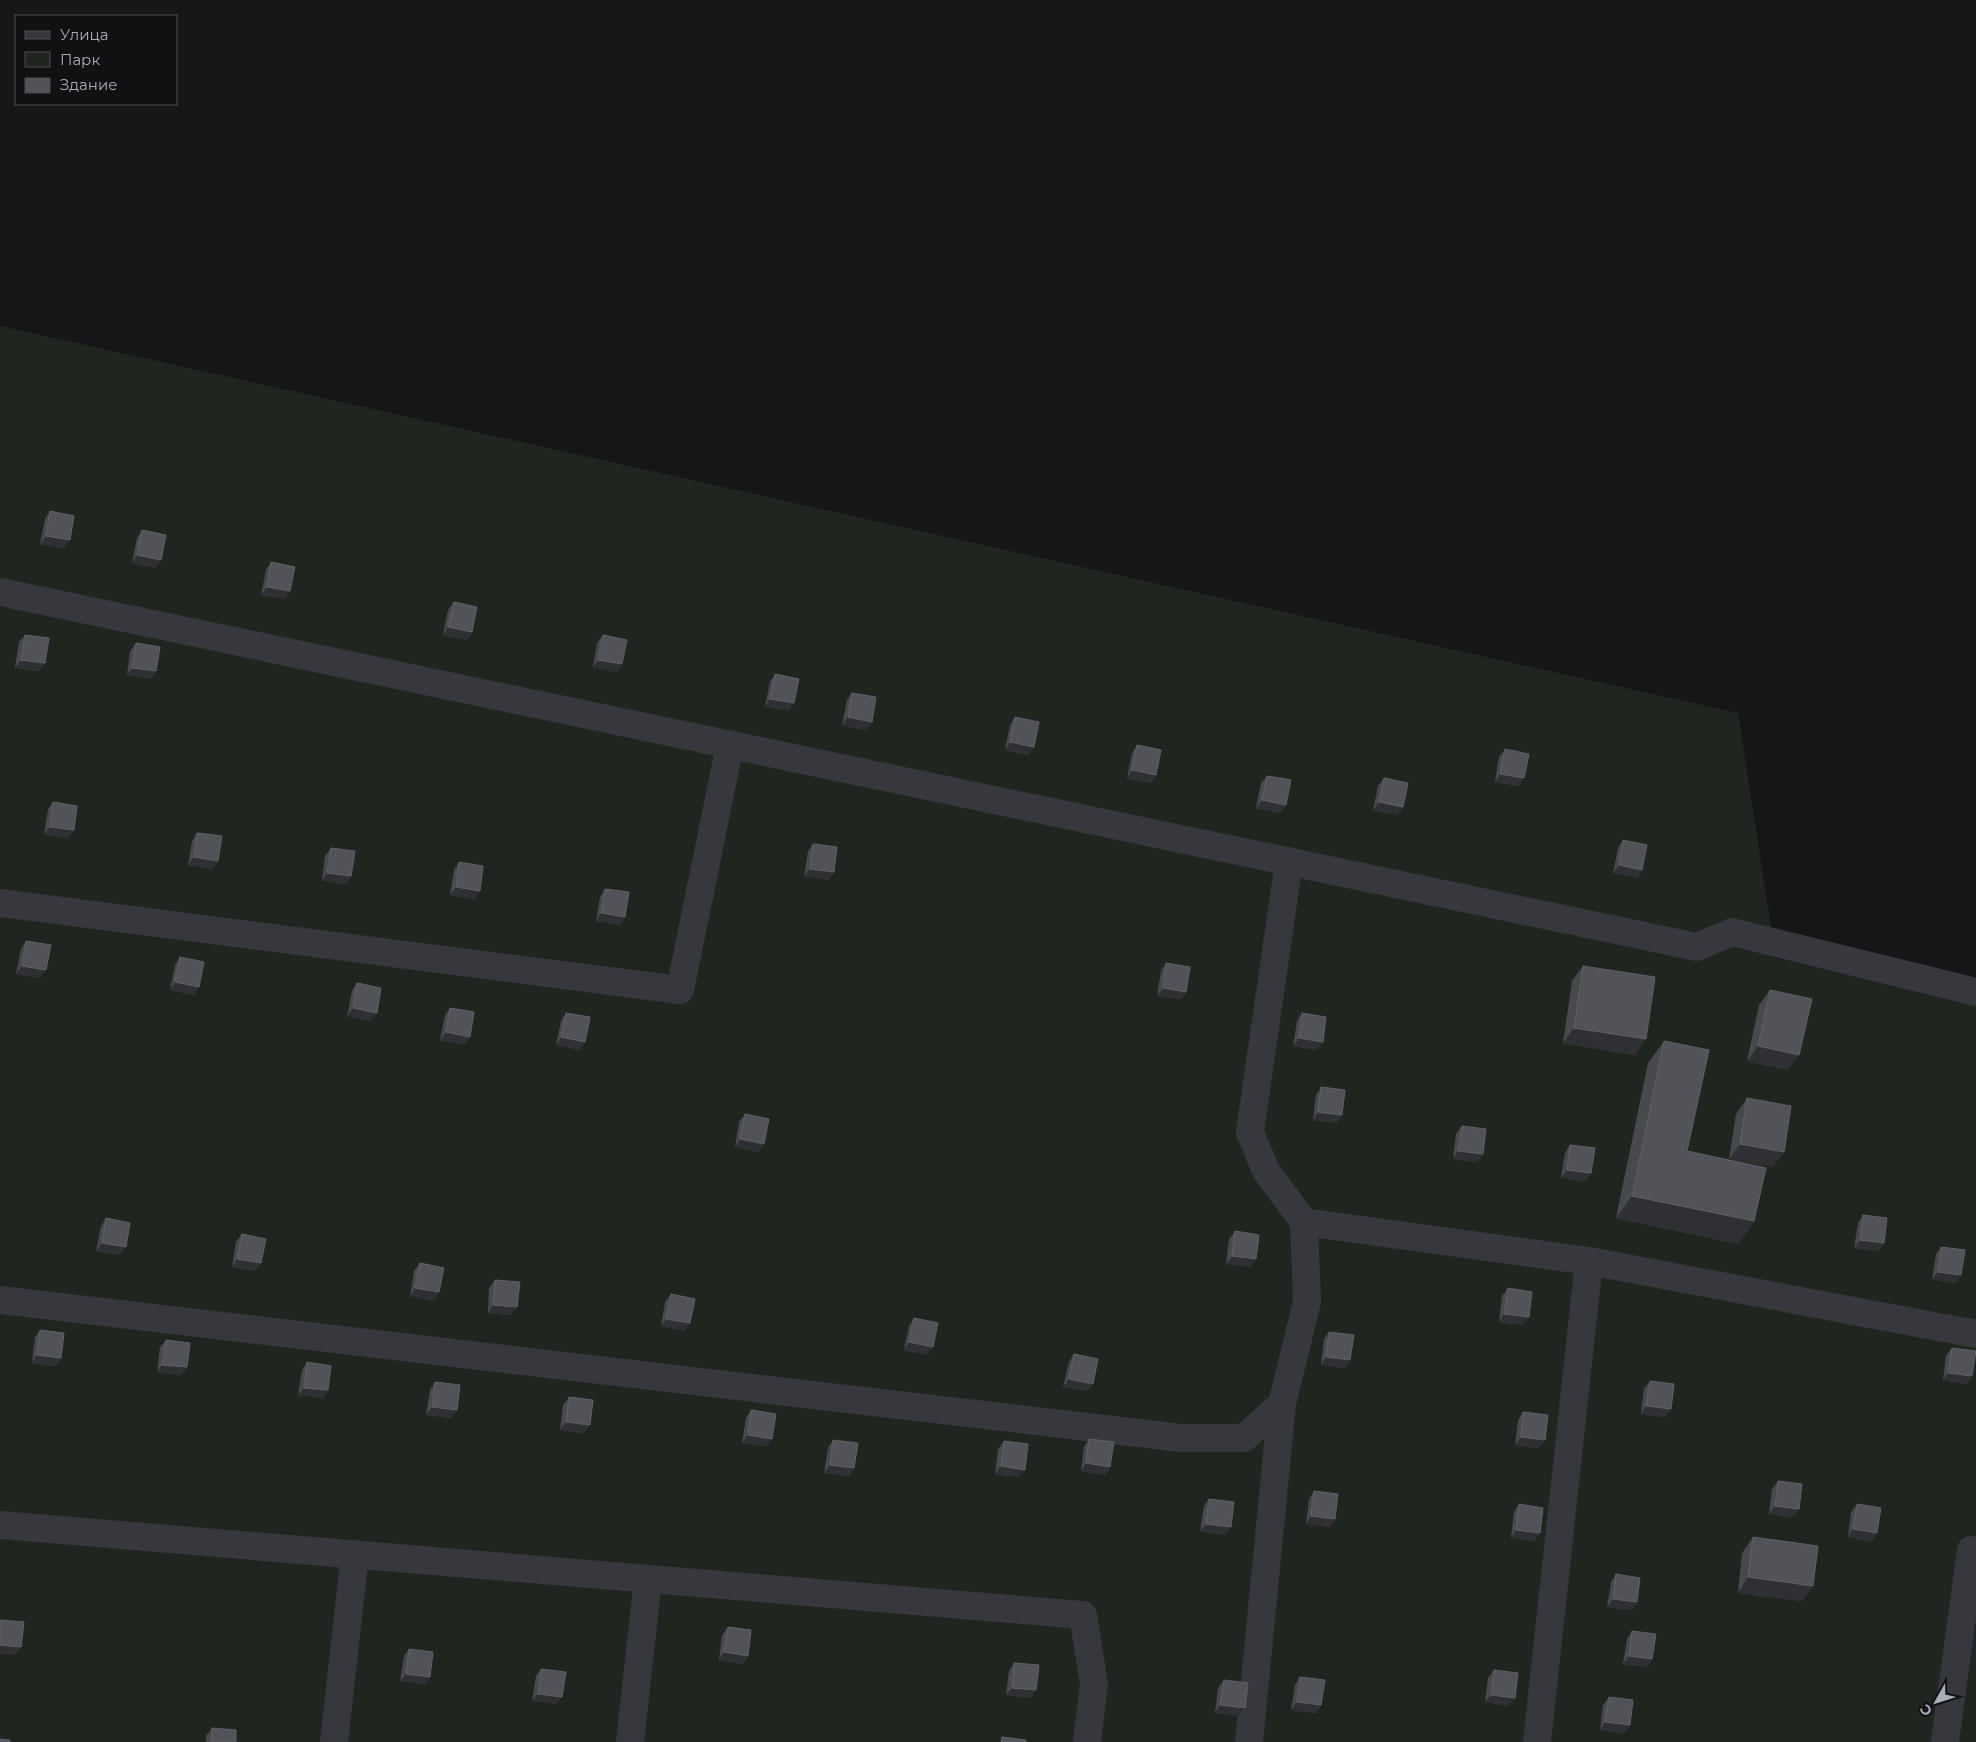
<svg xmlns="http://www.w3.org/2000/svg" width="1976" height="1742" font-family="Montserrat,sans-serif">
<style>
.green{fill:#1e261f}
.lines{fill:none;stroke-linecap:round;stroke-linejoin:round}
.minor{stroke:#37383d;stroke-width:28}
.wall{fill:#47494d}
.shaded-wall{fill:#2f3033}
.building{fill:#525359;stroke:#5f6168}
</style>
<rect width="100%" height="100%" fill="#161618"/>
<polygon class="green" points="0,326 1738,713 1776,958 1976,1004 1976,1742 0,1742"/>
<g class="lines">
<g class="minor">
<polyline points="0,592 1697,947 1732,932 1976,992"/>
<polyline points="0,903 680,990 730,745"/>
<polyline points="1304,1222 1589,1261 1976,1334"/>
<polyline points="0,1300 1181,1438 1244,1438 1282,1404 1307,1302 1304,1222 1266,1171 1250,1132 1289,861"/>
<polyline points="0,1525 1083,1615 1094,1684 1087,1742"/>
<polyline points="334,1742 355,1554"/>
<polyline points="630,1742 648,1579"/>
<polyline points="1249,1742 1282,1404"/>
<polyline points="1537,1742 1589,1261"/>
<polyline points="1945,1742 1971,1550"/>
</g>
</g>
<g class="wall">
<polygon points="50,511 64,548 40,544 45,519"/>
<polygon points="142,530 156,568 132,563 137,538"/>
<polygon points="271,562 290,591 285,599 261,595 266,570"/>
<polygon points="454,602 472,632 467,640 443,635 448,610"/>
<polygon points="25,635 45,663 39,671 15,668 19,642"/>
<polygon points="603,635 622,664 617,672 593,667 597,643"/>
<polygon points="136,643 151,679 127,675 130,651"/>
<polygon points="775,674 789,711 765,706 770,682"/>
<polygon points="852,693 866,730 842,725 847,700"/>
<polygon points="1015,717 1034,747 1028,755 1005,750 1010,725"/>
<polygon points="1137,745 1151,783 1127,778 1132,753"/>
<polygon points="1505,749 1524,778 1519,786 1495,782 1499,757"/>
<polygon points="1267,776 1286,805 1280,813 1256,808 1261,783"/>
<polygon points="1384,778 1403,807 1397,815 1373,810 1378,786"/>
<polygon points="53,802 68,838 44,834 48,809"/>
<polygon points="197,833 218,861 212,869 188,865 192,841"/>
<polygon points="1623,840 1642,870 1637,878 1613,873 1618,848"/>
<polygon points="813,844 834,872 828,880 804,876 808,851"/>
<polygon points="331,848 351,876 346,884 322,880 325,856"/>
<polygon points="459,862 480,891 474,899 450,895 454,870"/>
<polygon points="605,889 625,917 620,925 596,921 600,897"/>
<polygon points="26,941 40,978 16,974 21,949"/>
<polygon points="180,957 194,995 170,990 175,965"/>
<polygon points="1166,963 1186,992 1181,999 1157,996 1161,971"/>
<polygon points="1583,966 1635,1055 1563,1043 1572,981"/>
<polygon points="357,983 371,1021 347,1016 352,991"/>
<polygon points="1770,990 1788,1070 1747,1061 1759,1005"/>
<polygon points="450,1008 464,1045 440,1040 445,1015"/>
<polygon points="566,1013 580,1050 556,1045 561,1021"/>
<polygon points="1302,1013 1317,1050 1293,1046 1297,1021"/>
<polygon points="1664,1041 1687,1151 1754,1221 1738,1244 1616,1218 1648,1063"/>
<polygon points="1321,1087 1342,1115 1336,1123 1313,1120 1316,1095"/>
<polygon points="1747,1098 1773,1167 1729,1159 1736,1114"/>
<polygon points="745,1114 759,1152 735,1147 739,1122"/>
<polygon points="1462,1126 1483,1154 1477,1162 1453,1159 1456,1134"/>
<polygon points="1570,1145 1591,1173 1586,1181 1561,1178 1565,1153"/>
<polygon points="1863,1215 1884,1243 1878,1251 1854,1248 1858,1223"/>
<polygon points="106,1218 120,1255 96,1251 101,1226"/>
<polygon points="1235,1231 1251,1267 1226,1264 1229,1239"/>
<polygon points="242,1234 256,1271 232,1267 236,1242"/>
<polygon points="1941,1247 1956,1283 1932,1279 1936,1254"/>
<polygon points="420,1263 439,1292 433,1300 410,1296 414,1271"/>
<polygon points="495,1280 511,1315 488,1313 489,1288"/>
<polygon points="1508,1288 1523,1325 1499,1322 1502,1296"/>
<polygon points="671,1294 685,1331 661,1326 665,1302"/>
<polygon points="914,1318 928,1355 904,1350 909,1326"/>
<polygon points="40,1330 61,1358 55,1366 32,1363 35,1337"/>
<polygon points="1329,1332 1345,1368 1321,1365 1324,1339"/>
<polygon points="166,1340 187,1367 181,1375 157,1372 160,1347"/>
<polygon points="1952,1348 1967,1384 1943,1380 1946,1355"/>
<polygon points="1074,1354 1088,1391 1063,1387 1069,1362"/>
<polygon points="307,1362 328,1390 323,1398 298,1395 302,1370"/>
<polygon points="1650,1381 1665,1417 1641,1414 1644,1389"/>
<polygon points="435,1382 451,1418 426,1415 430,1390"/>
<polygon points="569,1397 584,1433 560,1430 563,1405"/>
<polygon points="751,1410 767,1446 742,1443 746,1418"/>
<polygon points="1523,1412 1539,1448 1515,1445 1518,1420"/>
<polygon points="1089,1439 1110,1467 1105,1475 1081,1471 1084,1447"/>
<polygon points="833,1440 854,1468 849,1476 824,1473 828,1448"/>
<polygon points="1004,1441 1019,1477 995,1474 998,1449"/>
<polygon points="1778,1481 1799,1509 1793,1517 1769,1514 1772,1489"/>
<polygon points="1314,1491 1335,1519 1329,1527 1306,1524 1309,1499"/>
<polygon points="1209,1499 1225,1535 1200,1531 1204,1506"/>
<polygon points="1519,1504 1535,1541 1511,1538 1514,1512"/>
<polygon points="1857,1504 1872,1541 1848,1537 1851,1512"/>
<polygon points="1753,1537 1813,1586 1802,1601 1738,1593 1742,1553"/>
<polygon points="1616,1574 1637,1602 1632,1610 1607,1607 1611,1582"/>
<polygon points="728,1627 748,1656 743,1664 719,1660 722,1635"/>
<polygon points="1632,1631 1652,1659 1647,1667 1623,1664 1627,1639"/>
<polygon points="409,1649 430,1677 425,1684 400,1681 404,1656"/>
<polygon points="1014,1663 1031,1698 1006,1695 1009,1671"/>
<polygon points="541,1669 557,1704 532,1701 536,1676"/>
<polygon points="1494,1670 1509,1706 1485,1702 1488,1678"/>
<polygon points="1300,1677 1321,1705 1316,1713 1291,1710 1295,1685"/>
<polygon points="1224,1680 1245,1708 1239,1716 1215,1713 1218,1688"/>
<polygon points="1609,1697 1630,1725 1624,1733 1600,1730 1603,1705"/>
<polygon points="212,1728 236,1742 206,1742 206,1736"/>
</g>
<g class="shaded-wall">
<polygon points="46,536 70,540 64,548 40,544"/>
<polygon points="137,555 161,560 156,568 132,563"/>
<polygon points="267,587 290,591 285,599 261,595"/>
<polygon points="448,627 472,632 467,640 443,635"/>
<polygon points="21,660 45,663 39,671 15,668"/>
<polygon points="598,660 622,664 617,672 593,667"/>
<polygon points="132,668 156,671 151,679 127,675"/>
<polygon points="770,699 794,703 789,711 765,706"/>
<polygon points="848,717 872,722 866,730 842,725"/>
<polygon points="1010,742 1034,747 1028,755 1005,750"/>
<polygon points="1132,770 1156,775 1151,783 1127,778"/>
<polygon points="1500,774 1524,778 1519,786 1495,782"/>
<polygon points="1262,800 1286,805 1280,813 1256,808"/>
<polygon points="1379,802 1403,807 1397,815 1373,810"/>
<polygon points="50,827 74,830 68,838 44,834"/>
<polygon points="194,857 218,861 212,869 188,865"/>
<polygon points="1619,865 1642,870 1637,878 1613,873"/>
<polygon points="810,869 834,872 828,880 804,876"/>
<polygon points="327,873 351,876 346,884 322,880"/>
<polygon points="456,887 480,891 474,899 450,895"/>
<polygon points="601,913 625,917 620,925 596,921"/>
<polygon points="22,966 46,970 40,978 16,974"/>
<polygon points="175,982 199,987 194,995 170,990"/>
<polygon points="1163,988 1186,992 1181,999 1157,996"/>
<polygon points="353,1008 377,1013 371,1021 347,1016"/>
<polygon points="1574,1028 1646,1039 1635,1055 1563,1043"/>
<polygon points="446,1032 470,1037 464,1045 440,1040"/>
<polygon points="561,1037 585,1042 580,1050 556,1045"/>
<polygon points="1299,1038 1323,1042 1317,1050 1293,1046"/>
<polygon points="1758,1046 1799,1055 1788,1070 1747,1061"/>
<polygon points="1318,1112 1342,1115 1336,1123 1313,1120"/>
<polygon points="740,1139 764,1144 759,1152 735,1147"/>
<polygon points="1740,1144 1784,1152 1773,1167 1729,1159"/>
<polygon points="1458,1151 1483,1154 1477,1162 1453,1159"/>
<polygon points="1567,1170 1591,1173 1586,1181 1561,1178"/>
<polygon points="1632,1196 1754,1221 1738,1244 1616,1218"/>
<polygon points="1860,1240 1884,1243 1878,1251 1854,1248"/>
<polygon points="102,1243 126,1247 120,1255 96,1251"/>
<polygon points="1232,1256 1256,1259 1251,1267 1226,1264"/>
<polygon points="237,1259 261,1263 256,1271 232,1267"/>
<polygon points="1938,1272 1961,1275 1956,1283 1932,1279"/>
<polygon points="415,1288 439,1292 433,1300 410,1296"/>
<polygon points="493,1305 517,1307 511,1315 488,1313"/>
<polygon points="1504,1314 1529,1317 1523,1325 1499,1322"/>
<polygon points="666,1319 690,1323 685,1331 661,1326"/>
<polygon points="909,1342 933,1347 928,1355 904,1350"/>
<polygon points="37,1355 61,1358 55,1366 32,1363"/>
<polygon points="1326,1357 1350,1360 1345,1368 1321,1365"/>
<polygon points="162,1365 187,1367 181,1375 157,1372"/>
<polygon points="1948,1373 1972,1376 1967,1384 1943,1380"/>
<polygon points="1069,1379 1093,1384 1088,1391 1063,1387"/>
<polygon points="304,1388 328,1390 323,1398 298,1395"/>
<polygon points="1646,1406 1671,1409 1665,1417 1641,1414"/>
<polygon points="432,1407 457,1410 451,1418 426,1415"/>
<polygon points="566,1422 590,1425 584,1433 560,1430"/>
<polygon points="748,1435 772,1439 767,1446 742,1443"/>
<polygon points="1521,1437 1545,1440 1539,1448 1515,1445"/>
<polygon points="1086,1463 1110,1467 1105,1475 1081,1471"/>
<polygon points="830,1465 854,1468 849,1476 824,1473"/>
<polygon points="1001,1466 1025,1470 1019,1477 995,1474"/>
<polygon points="1775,1506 1799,1509 1793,1517 1769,1514"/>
<polygon points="1311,1516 1335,1519 1329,1527 1306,1524"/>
<polygon points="1206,1524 1231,1527 1225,1535 1200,1531"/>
<polygon points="1853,1529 1877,1533 1872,1541 1848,1537"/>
<polygon points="1516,1530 1540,1533 1535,1541 1511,1538"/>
<polygon points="1748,1577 1813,1586 1802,1601 1738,1593"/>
<polygon points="1613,1599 1637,1602 1632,1610 1607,1607"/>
<polygon points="0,1645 21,1647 16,1655 0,1654"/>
<polygon points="724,1652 748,1656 743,1664 719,1660"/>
<polygon points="1629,1656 1652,1659 1647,1667 1623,1664"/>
<polygon points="406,1674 430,1677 425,1684 400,1681"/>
<polygon points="1012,1688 1036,1690 1031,1698 1006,1695"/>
<polygon points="538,1694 562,1697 557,1704 532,1701"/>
<polygon points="1491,1695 1515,1698 1509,1706 1485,1702"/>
<polygon points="1297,1702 1321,1705 1316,1713 1291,1710"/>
<polygon points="1220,1705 1245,1708 1239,1716 1215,1713"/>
<polygon points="1605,1722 1630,1725 1624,1733 1600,1730"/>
</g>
<g class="building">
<polygon points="50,511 74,516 70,540 46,536"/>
<polygon points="142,530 166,535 161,560 137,555"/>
<polygon points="271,562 295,567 290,591 267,587"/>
<polygon points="454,602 477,607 472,632 448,627"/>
<polygon points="25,635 49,638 45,663 21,660"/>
<polygon points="603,635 627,640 622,664 598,660"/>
<polygon points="136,643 160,647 156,671 132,668"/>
<polygon points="775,674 799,679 794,703 770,699"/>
<polygon points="852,693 876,697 872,722 848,717"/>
<polygon points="1015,717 1039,722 1034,747 1010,742"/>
<polygon points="1137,745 1161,750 1156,775 1132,770"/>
<polygon points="1505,749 1529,754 1524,778 1500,774"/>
<polygon points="1267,776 1291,780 1286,805 1262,800"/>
<polygon points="1384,778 1408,783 1403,807 1379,802"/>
<polygon points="53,802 77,806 74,830 50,827"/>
<polygon points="197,833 222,836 218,861 194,857"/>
<polygon points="1623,840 1647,845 1642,870 1619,865"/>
<polygon points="813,844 837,847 834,872 810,869"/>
<polygon points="331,848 355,851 351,876 327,873"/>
<polygon points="459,862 483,866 480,891 456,887"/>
<polygon points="605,889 629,892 625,917 601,913"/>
<polygon points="26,941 51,945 46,970 22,966"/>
<polygon points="180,957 204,962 199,987 175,982"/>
<polygon points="1166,963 1190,967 1186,992 1163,988"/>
<polygon points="1583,966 1655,977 1646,1039 1574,1028"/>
<polygon points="357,983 381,988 377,1013 353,1008"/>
<polygon points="1770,990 1812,999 1799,1055 1758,1046"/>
<polygon points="450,1008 474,1012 470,1037 446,1032"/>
<polygon points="566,1013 590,1017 585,1042 561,1037"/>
<polygon points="1302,1013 1326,1017 1323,1042 1299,1038"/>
<polygon points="1664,1041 1709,1050 1687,1151 1766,1168 1754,1221 1632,1196"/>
<polygon points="1321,1087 1345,1090 1342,1115 1318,1112"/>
<polygon points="1747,1098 1791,1106 1784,1152 1740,1144"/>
<polygon points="745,1114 769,1119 764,1144 740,1139"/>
<polygon points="1462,1126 1486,1129 1483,1154 1458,1151"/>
<polygon points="1570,1145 1595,1148 1591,1173 1567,1170"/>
<polygon points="1863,1215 1887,1218 1884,1243 1860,1240"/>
<polygon points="106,1218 130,1223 126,1247 102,1243"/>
<polygon points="1235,1231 1259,1235 1256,1259 1232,1256"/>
<polygon points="242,1234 266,1239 261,1263 237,1259"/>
<polygon points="1941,1247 1965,1250 1961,1275 1938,1272"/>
<polygon points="420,1263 444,1268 439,1292 415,1288"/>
<polygon points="495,1280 520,1282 517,1307 493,1305"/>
<polygon points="1508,1288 1532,1292 1529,1317 1504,1314"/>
<polygon points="671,1294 695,1299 690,1323 666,1319"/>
<polygon points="914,1318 938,1323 933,1347 909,1342"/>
<polygon points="40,1330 64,1333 61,1358 37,1355"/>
<polygon points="1329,1332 1354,1335 1350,1360 1326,1357"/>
<polygon points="166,1340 190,1343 187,1367 162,1365"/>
<polygon points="1952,1348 1976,1351 1972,1376 1948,1373"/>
<polygon points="1074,1354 1098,1359 1093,1384 1069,1379"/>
<polygon points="307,1362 331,1366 328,1390 304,1388"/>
<polygon points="1650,1381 1674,1384 1671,1409 1646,1406"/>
<polygon points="435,1382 460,1385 457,1410 432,1407"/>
<polygon points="569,1397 593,1400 590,1425 566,1422"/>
<polygon points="751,1410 776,1414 772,1439 748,1435"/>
<polygon points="1523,1412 1548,1415 1545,1440 1521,1437"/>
<polygon points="1089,1439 1114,1442 1110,1467 1086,1463"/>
<polygon points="833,1440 858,1443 854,1468 830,1465"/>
<polygon points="1004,1441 1028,1444 1025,1470 1001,1466"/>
<polygon points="1778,1481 1802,1484 1799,1509 1775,1506"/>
<polygon points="1314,1491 1338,1494 1335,1519 1311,1516"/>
<polygon points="1209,1499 1234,1502 1231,1527 1206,1524"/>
<polygon points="1519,1504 1543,1508 1540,1533 1516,1530"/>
<polygon points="1857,1504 1881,1508 1877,1533 1853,1529"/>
<polygon points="1753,1537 1818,1546 1813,1586 1748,1577"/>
<polygon points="1616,1574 1640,1578 1637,1602 1613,1599"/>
<polygon points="0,1620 24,1622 21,1647 0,1645"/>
<polygon points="728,1627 751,1630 748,1656 724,1652"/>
<polygon points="1632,1631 1656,1634 1652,1659 1629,1656"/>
<polygon points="409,1649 433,1652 430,1677 406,1674"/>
<polygon points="1014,1663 1039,1665 1036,1690 1012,1688"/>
<polygon points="541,1669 566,1672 562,1697 538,1694"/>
<polygon points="1494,1670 1518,1673 1515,1698 1491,1695"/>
<polygon points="1300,1677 1325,1680 1321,1705 1297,1702"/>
<polygon points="1224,1680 1248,1683 1245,1708 1220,1705"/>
<polygon points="1609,1697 1633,1700 1630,1725 1605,1722"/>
<polygon points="212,1728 236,1730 236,1742 211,1742"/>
<polygon points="1002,1737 1026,1740 1026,1742 1001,1742"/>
<polygon points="0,1739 10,1740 10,1742 0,1742"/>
</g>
<rect x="15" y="15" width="162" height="90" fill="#111113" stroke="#4d4f55"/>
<rect x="25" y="31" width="25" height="8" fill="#37383d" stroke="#4d4f55"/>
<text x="60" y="40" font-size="15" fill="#a8adb8">Улица</text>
<rect x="25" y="52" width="25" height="15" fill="#1e261f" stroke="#4d4f55"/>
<text x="60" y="65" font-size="15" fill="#a8adb8">Парк</text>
<rect x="25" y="78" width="25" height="15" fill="#525359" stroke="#4d4f55"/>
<text x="60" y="90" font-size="15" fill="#a8adb8">Здание</text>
<g transform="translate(1936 1702) rotate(231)" stroke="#111113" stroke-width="4" paint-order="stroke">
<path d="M0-4L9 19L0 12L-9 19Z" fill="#a8adb8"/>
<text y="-8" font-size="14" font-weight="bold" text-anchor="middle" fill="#a8adb8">С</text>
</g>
</svg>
